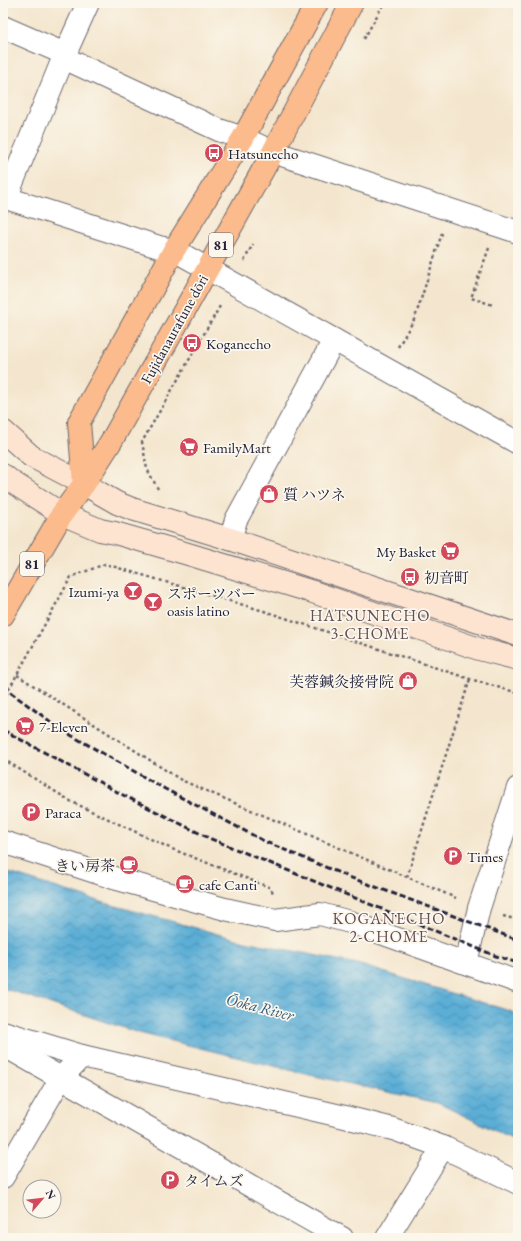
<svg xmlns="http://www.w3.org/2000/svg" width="521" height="1241" font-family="'EB Garamond','Noto Serif JP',serif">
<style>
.water{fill:url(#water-waves);stroke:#3e6888}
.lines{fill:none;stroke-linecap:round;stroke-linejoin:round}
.minor-casing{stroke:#6c676e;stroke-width:24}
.tertiary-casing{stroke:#6c676e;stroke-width:24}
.secondary-casing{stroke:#6c676e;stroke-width:24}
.primary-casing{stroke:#6c676e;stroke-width:24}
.path{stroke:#6c676e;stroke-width:2.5;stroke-dasharray:3 3;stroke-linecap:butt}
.minor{stroke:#fff;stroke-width:22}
.tertiary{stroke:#fff;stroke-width:22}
.secondary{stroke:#fde4d1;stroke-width:22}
.primary{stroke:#fbbb8c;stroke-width:22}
.rail{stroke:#22223b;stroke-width:3;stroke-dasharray:6 3;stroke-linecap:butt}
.labels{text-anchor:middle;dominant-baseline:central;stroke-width:3.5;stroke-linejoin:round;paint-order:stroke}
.shield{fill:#fbf7ec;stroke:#636270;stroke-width:1}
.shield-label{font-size:14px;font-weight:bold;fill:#22223b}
.poi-label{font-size:15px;fill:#22223b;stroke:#fbf7ec;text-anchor:start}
.street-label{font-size:15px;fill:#22223b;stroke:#fbf7ec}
.neighbourhood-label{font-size:16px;letter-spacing:1px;fill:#644d53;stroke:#fbf7ec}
.water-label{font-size:16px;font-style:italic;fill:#395a79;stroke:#fbf7ec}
</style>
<defs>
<pattern id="water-waves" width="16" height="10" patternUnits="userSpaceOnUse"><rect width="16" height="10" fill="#5baed6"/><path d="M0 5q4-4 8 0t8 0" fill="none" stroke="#4b8daf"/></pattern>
</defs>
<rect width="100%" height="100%" fill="#fbf7ec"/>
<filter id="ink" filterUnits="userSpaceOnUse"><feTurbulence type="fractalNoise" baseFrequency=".025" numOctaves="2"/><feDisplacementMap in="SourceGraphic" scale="8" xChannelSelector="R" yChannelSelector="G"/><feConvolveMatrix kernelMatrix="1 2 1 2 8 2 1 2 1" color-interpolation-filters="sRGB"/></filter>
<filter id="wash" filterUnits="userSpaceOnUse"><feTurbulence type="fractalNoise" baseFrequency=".012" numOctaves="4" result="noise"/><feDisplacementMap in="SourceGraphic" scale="16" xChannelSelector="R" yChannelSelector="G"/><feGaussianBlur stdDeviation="0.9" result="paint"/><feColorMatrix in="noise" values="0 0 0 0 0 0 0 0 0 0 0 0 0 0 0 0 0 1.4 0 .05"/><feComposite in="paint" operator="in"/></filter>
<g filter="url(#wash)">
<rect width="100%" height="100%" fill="#f4e6ce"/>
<polygon class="water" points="3,871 105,903 240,940 357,964 510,1011 518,1015 518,1142 438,1103 310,1075 139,1033 3,988"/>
</g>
<g filter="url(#ink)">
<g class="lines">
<defs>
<g id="minor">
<polyline points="3,27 65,54"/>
<polyline points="64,58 219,130 243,138 273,152 518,232"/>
<polyline points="3,197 159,247 174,250 518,443"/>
<polyline points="6,198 65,54 88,3"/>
<polyline points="230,539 236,520 334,340"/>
<polyline points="3,842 117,879 225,909 275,920 320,914 350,922 518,982"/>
<polyline points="466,963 479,908 518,788"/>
<polyline points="3,1045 342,1238"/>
<polyline points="3,1177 61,1078 82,1056"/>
<polyline points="387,1238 443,1147"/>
</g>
<polyline id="tertiary" points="3,1032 82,1056 345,1117 393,1129 443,1147 518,1183"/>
<g id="secondary">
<polyline points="3,431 31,456 84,484 117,503 132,509 230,539 518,635"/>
<polyline points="3,475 12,482 62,514 100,530 115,533 188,554 310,591 479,649 518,659"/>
</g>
<g id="primary">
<polyline points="84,484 79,422 174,250 243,138 317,3"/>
<polyline points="3,615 62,514 84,484 112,440 273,152 352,3"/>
</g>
</defs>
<use href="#minor" class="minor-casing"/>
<use href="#tertiary" class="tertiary-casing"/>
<use href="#secondary" class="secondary-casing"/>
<use href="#primary" class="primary-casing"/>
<g class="path">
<polyline points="364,39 384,3"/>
<polyline points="489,248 471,298 493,305"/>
<polyline points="244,261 253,244"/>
<polyline points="398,347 415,318 442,233"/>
<polyline points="158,489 147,469 142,442 220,306"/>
<polyline points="17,675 181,780 456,898"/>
<polyline points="3,700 71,577 105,564 264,611 470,679 518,693"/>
<polyline points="3,759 72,802 172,849 271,888 273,893"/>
<polyline points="407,877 470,679"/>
<polyline points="503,916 518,920"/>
</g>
<use href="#minor" class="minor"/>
<use href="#tertiary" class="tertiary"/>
<use href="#secondary" class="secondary"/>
<use href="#primary" class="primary"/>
<g class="rail">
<polyline points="3,687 62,730 165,789 266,842 349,877 518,940"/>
<polyline points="3,730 123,795 209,838 496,956 518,963"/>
</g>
</g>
</g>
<defs>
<symbol id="bus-disc" viewBox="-11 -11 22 22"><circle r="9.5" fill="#d1495b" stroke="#fbf7ec"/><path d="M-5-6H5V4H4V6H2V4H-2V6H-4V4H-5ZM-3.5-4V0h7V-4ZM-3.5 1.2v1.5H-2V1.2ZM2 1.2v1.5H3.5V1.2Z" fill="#fff"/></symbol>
<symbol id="supermarket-disc" viewBox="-11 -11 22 22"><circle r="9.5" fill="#d1495b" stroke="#fbf7ec"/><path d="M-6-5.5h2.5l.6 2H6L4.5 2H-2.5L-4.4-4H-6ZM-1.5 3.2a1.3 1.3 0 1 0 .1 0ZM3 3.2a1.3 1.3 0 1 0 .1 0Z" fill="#fff"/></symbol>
<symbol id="shop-disc" viewBox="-11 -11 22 22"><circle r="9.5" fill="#d1495b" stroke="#fbf7ec"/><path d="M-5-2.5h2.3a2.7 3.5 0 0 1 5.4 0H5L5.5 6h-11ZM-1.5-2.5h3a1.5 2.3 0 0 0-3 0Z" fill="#fff"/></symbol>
<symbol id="bar-disc" viewBox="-11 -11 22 22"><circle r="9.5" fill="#d1495b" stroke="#fbf7ec"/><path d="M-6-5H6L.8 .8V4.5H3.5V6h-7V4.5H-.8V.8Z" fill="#fff"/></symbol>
<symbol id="parking-disc" viewBox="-11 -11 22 22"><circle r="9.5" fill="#d1495b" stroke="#fbf7ec"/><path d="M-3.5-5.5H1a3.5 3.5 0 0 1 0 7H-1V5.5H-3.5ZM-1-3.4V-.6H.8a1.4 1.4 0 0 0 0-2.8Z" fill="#fff"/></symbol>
<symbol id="cafe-disc" viewBox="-11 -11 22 22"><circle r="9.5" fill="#d1495b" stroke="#fbf7ec"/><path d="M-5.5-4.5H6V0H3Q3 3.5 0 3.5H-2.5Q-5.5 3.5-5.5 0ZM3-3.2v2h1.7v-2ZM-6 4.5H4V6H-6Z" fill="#fff"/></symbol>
</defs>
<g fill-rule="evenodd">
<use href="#bus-disc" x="203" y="142" width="22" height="22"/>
<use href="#bus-disc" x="181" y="332" width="22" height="22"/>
<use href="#supermarket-disc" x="178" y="436" width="22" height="22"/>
<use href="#shop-disc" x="258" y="483" width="22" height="22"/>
<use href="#supermarket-disc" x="439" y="540" width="22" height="22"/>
<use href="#bus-disc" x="399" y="566" width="22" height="22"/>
<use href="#bar-disc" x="122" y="580" width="22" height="22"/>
<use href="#bar-disc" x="142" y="591" width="22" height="22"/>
<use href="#shop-disc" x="397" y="670" width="22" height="22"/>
<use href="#supermarket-disc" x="14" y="715" width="22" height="22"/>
<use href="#parking-disc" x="20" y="801" width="22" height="22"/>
<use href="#parking-disc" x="442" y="845" width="22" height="22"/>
<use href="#cafe-disc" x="118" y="854" width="22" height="22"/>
<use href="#cafe-disc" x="174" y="873" width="22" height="22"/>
<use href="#parking-disc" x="159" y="1169" width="22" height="22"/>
</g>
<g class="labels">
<g class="shield">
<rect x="209" y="233" width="24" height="24" rx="3"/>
<rect x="20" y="552" width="24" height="24" rx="3"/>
</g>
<g class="shield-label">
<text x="221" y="245">81</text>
<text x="32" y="564">81</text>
</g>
<g class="poi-label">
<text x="228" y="153">Hatsunecho</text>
<text x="206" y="343">Koganecho</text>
<text x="203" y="447">FamilyMart</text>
<text x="283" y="494">質 ハツネ</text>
<text x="436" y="551" text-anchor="end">My Basket</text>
<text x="424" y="577">初音町</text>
<text x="119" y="591" text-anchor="end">Izumi-ya</text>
<text x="167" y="593">スポーツバー<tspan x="167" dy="17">oasis latino</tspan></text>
<text x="394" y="681" text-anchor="end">芙蓉鍼灸接骨院</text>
<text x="39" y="726">7-Eleven</text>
<text x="45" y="812">Paraca</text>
<text x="467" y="856">Times</text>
<text x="115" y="865" text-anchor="end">きい房茶</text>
<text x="199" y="884">cafe Canti</text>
<text x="184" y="1180">タイムズ</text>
</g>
<g class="street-label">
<text transform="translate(174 329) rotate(-61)">Fujidanaurafune dōri</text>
</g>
<g class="neighbourhood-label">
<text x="370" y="615">HATSUNECHO<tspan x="370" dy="18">3-CHOME</tspan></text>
<text x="389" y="918">KOGANECHO<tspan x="389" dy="18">2-CHOME</tspan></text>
</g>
<g class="water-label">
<text transform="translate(260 1007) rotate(14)">Ōoka River</text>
</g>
</g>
<rect width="521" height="1241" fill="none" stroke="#fbf7ec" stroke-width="16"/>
<g transform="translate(42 1199) rotate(62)"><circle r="19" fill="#fbf7ec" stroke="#a4a2a5"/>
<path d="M0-3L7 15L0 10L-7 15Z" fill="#d1495b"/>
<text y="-6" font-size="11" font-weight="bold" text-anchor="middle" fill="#22223b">N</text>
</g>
</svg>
